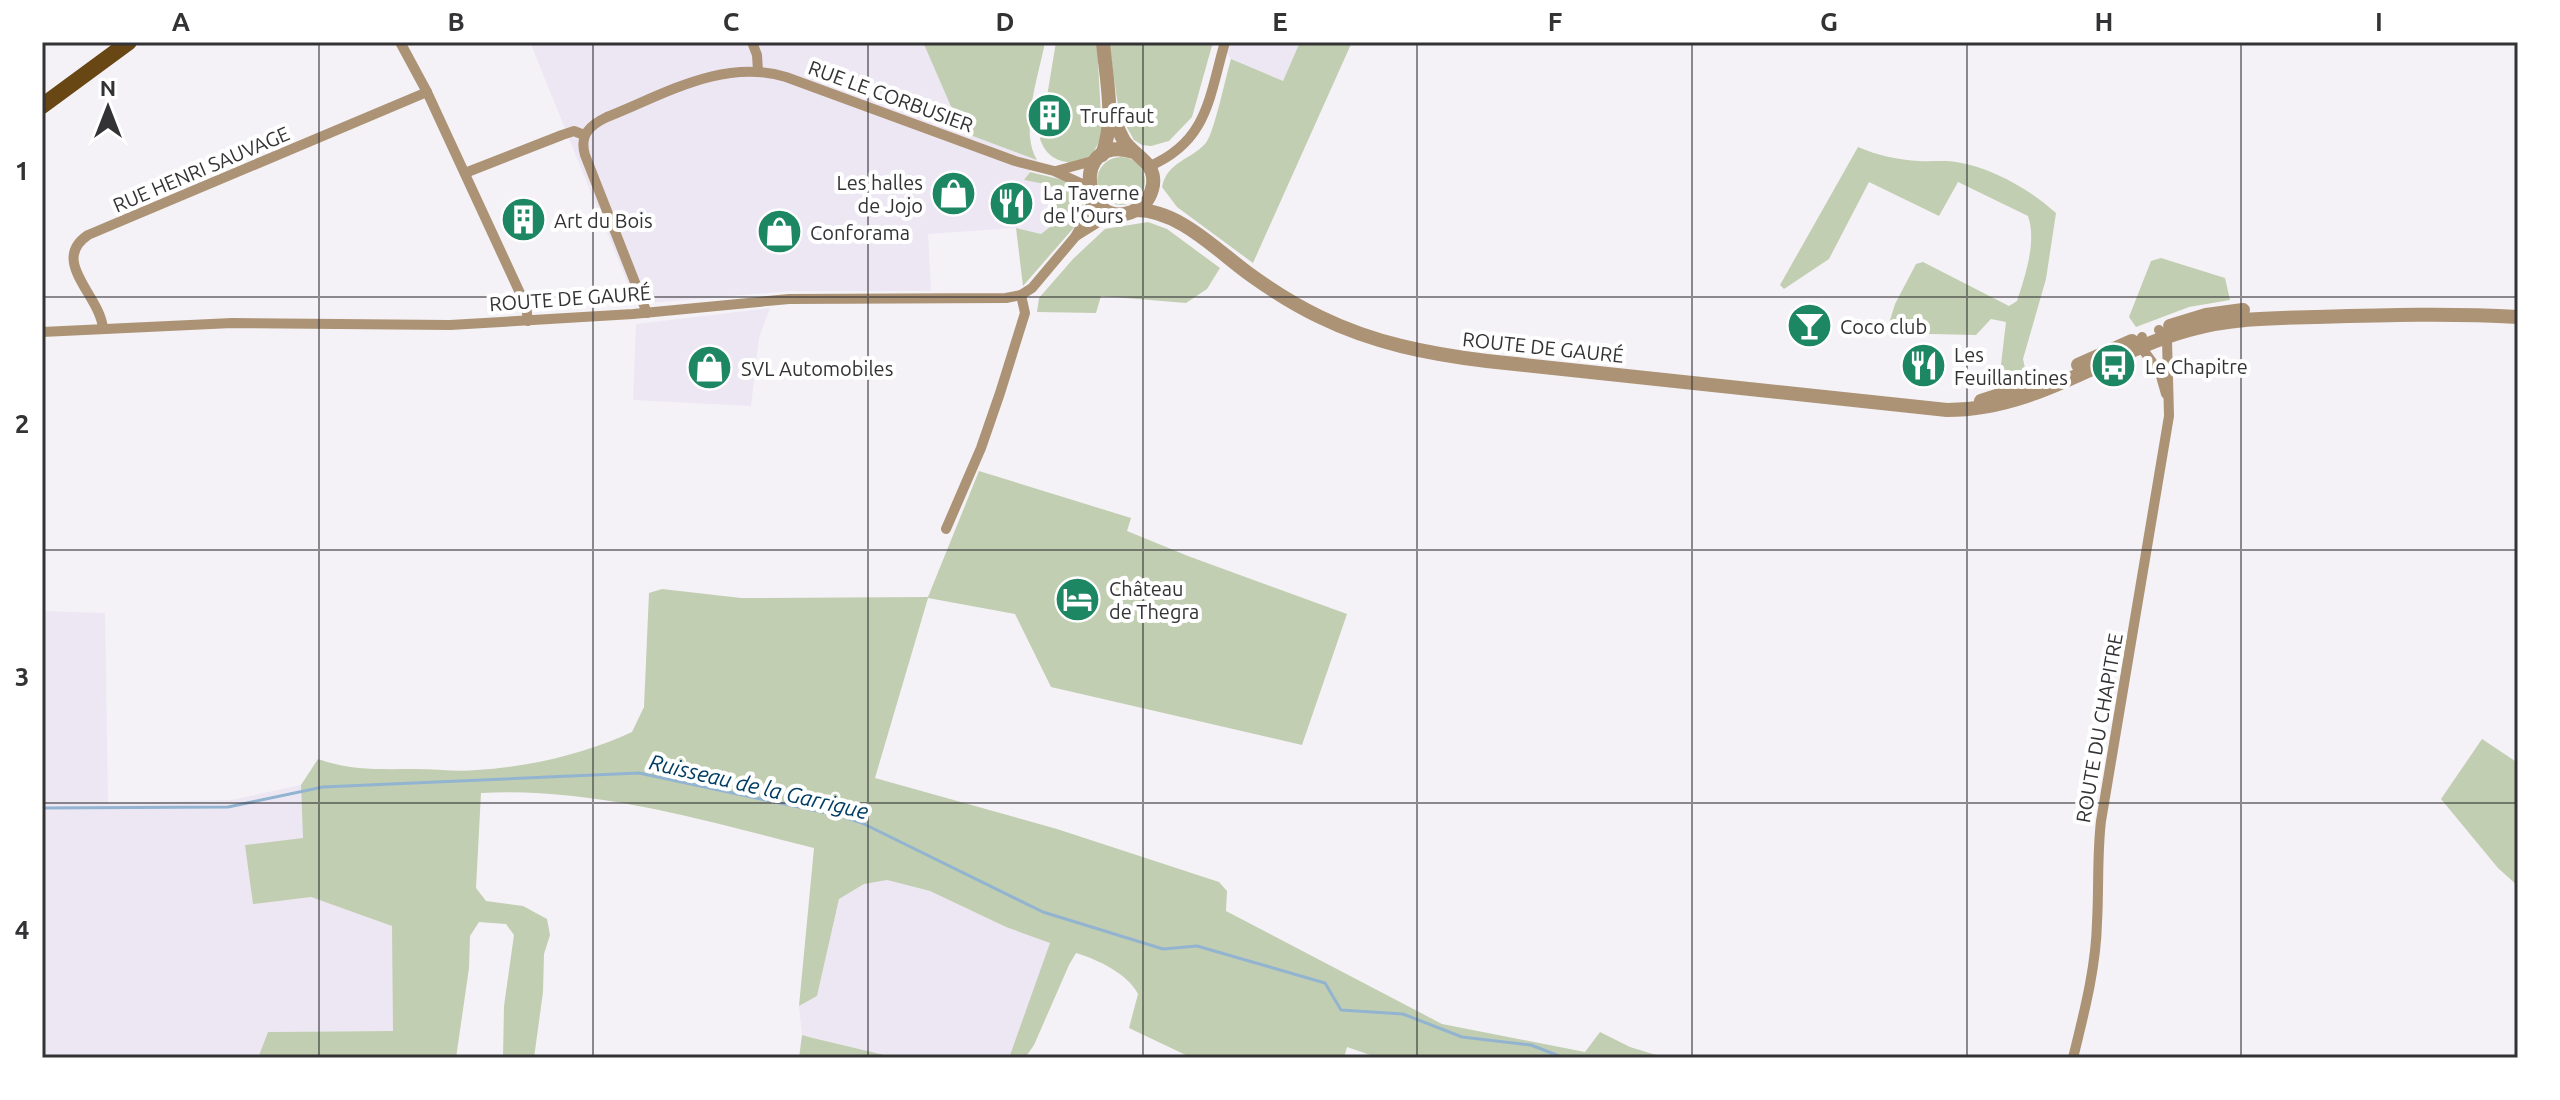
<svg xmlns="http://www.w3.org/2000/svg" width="2560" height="1100" font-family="Ubuntu,sans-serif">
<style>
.built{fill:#ede7f4}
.green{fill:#c2ceb1}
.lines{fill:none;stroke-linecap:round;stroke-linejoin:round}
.stream{stroke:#92b4d1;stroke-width:3}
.minor{stroke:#ac9375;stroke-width:10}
.tertiary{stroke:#ac9375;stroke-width:14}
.primary{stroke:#684715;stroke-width:16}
.grid{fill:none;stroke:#333234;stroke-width:2;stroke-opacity:0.55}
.labels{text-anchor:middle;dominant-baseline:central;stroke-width:8;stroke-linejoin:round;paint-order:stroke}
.street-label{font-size:20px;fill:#333234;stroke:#fff}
.poi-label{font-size:20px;fill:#333234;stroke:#fff;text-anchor:start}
.water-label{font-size:22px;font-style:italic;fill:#023d63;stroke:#fff}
.neatline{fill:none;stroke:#333234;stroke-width:3}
.grid-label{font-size:26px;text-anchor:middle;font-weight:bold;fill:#333234}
</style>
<rect width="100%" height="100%" fill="#f4f2f7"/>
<g class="built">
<polygon points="530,42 923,42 962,132 1037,160 1024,180 1050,185 1057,195 1050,227 1041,234 1016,228 928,234 931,291 791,291 636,304"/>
<polygon points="1220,42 1300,42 1283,81 1231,59"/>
<polygon points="770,308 759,338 751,406 633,400 636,324"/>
<polygon points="42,611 105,613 108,803 231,800 301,785 304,838 311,897 393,926 393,1031 268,1032 258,1058 42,1058"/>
<polygon points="887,880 930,891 1006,927 1051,943 1009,1058 897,1058 802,1035 799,1006 817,996 839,899 864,884"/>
</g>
<g class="green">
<path d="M923,42H1045C1039,75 1019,131 1037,160L962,132Z"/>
<path d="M1056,42H1097L1102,137L1091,156L1077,162L1075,160V163C1057,162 1046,156 1040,139Z"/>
<polygon points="1109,42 1213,42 1192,117 1169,141 1151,146 1142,145 1134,140 1119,113"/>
<path d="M1300,42H1352L1253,263L1177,207L1162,187C1167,162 1190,160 1205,144C1214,135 1226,75 1231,59L1283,81Z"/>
<path d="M1858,147C1876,155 1899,160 1919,161C1931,162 1944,160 1956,162C1993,168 2029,189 2056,213L2046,279L2023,359L2026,373L1998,390L2006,322L1991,319L1976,335L1886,333L1895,304L1916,264L1923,262L2009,306L2017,301C2025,276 2037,242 2028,216L1958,182L1939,216L1869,182L1829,259L1784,289L1780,285Z"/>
<circle cx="1121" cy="181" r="24"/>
<polygon points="1030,172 1063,180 1082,189 1083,206 1077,224 1023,286 1016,228 1041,234 1050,227 1057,195 1050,185 1024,180"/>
<polygon points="1148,222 1167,229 1220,268 1207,289 1186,303 1101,296 1096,313 1037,312 1039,298 1073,259 1105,229"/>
<polygon points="2161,258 2225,278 2230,300 2189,307 2136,327 2129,317 2151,261"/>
<path d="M979,471L1131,518L1127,531L1188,556L1347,614L1302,745L1051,687L1015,614L928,598L875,778L1057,829L1219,882L1227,891L1226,911L1442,1024L1585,1052L1600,1032L1630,1047L1666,1058H1379L1347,1047L1344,1058H1192L1129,1028L1138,994C1128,974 1097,959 1076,953L1069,965L1034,1045L1025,1058H1009L1050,943L1006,927L930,891L887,880L864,884L839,899L817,996L799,1006L814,848C706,821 594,787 481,793L476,888L486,901L523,906L547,919L550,935L544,954L543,992L534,1058H503L504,1006L514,935L506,924L479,922L470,936L469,968L456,1058H258L268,1032L393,1031L392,926L311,897L253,904L245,845L303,838L301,785L318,759C351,771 381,769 415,769C436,769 457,772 477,770C529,767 584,754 632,732L644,707L649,593L662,589L741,598L928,597Z"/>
<polygon points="2482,739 2518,763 2518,886 2498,868 2441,799"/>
<polygon points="802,1035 813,1038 897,1058 799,1058"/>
</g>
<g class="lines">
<polyline class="stream" points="42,808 228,807 323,787 639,773 841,816 862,823 1043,912 1163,949 1197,946 1325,983 1341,1010 1403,1014 1462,1037 1531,1045 1564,1058"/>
<g class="minor">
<polyline points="400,42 427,92 526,306 528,321"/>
<polyline points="752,42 757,55 758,71"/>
<path d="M1150,166C1208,141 1209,97 1225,42"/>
<polyline points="1056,171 1096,160"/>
<polyline points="465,173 562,135 574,131 584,135"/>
<polyline points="1076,236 1113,213"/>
<path d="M647,313L585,155C579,135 590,125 607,117C665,94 723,58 786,77L1015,161L1054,171L1089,187"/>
<path d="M103,329C101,296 49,261 88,235L427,92"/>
<polyline points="42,332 232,323 450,325 633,314 789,299 1006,298 1021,295 1032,288 1075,237 1088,214 1093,197"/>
<polyline points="2142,337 2141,347 2160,373 2166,394"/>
<polyline points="946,529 981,448 1000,393 1025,313 1021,295"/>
<path d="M2073,1058C2084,1013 2096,968 2097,922C2099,888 2097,855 2101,821L2169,416L2167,340L2159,330"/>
</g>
<g class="tertiary">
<path d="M1111,113C1115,122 1119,132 1124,141C1135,157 1156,162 1153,185C1151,196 1145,205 1136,210C1082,237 1068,131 1134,152"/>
<path d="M1102,155C1116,118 1106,80 1103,42"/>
<path d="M1136,210C1180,210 1218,252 1252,276C1273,291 1297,306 1320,317C1373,343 1429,354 1487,361L1947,410C2038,410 2105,353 2189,330C2231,318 2273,318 2316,317C2384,315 2451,313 2518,317"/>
<polyline points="2170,326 2206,315 2243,310"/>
<polyline points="2078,365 2132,341"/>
<polyline points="1981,401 2049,379"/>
</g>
<polyline class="primary" points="42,106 129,42"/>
</g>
<path class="grid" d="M319,42V1058M593,42V1058M868,42V1058M1143,42V1058M1417,42V1058M1692,42V1058M1967,42V1058M2241,42V1058M42,297H2518M42,550H2518M42,803H2518"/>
<defs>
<symbol id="building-disc" viewBox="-11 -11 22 22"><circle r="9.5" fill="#1d8663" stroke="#fff"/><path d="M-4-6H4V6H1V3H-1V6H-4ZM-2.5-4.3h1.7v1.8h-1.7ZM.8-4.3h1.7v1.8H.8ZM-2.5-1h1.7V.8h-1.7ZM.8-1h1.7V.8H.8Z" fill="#fff"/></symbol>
<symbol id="shop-disc" viewBox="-11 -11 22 22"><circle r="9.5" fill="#1d8663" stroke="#fff"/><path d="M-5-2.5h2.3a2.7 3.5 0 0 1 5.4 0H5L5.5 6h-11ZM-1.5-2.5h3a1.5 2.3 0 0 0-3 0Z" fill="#fff"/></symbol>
<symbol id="restaurant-disc" viewBox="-11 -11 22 22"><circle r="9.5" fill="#1d8663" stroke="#fff"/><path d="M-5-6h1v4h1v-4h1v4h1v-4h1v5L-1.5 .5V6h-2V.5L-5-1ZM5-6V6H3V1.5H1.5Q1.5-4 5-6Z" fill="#fff"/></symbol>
<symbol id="bar-disc" viewBox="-11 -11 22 22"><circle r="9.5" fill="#1d8663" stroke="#fff"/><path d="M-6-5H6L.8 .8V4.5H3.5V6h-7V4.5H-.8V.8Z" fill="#fff"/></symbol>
<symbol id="bus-disc" viewBox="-11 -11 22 22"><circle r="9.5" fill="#1d8663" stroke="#fff"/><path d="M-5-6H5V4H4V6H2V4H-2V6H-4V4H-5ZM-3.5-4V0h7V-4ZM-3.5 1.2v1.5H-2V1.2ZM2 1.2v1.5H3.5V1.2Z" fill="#fff"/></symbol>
<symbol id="hotel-disc" viewBox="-11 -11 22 22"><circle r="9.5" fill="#1d8663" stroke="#fff"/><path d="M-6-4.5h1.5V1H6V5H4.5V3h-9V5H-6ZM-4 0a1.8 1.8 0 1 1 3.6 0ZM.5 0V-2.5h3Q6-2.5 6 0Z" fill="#fff"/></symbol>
</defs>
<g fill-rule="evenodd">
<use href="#building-disc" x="1024" y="90" width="51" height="51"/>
<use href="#shop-disc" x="928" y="168" width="51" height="51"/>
<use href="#restaurant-disc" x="986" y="178" width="51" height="51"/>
<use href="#building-disc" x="498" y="194" width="51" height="51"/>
<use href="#shop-disc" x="754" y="206" width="51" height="51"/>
<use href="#bar-disc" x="1784" y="300" width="51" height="51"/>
<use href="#restaurant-disc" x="1898" y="340" width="51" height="51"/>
<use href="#bus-disc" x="2088" y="340" width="51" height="51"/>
<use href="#shop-disc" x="684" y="342" width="51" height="51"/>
<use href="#hotel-disc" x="1052" y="574" width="51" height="51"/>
</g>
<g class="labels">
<g class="street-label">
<text transform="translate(891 96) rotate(20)">RUE LE CORBUSIER</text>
<text transform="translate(201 169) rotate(-23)">RUE HENRI SAUVAGE</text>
<text transform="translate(570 298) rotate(-4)">ROUTE DE GAURÉ</text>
<text transform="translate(1543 347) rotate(6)">ROUTE DE GAURÉ</text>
<text transform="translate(2099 728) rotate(-80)">ROUTE DU CHAPITRE</text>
</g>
<g class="poi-label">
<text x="1080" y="115">Truffaut</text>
<text x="923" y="182" text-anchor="end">Les halles<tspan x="923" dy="23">de Jojo</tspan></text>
<text x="1043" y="192">La Taverne<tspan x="1043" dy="23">de l'Ours</tspan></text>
<text x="554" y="220">Art du Bois</text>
<text x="810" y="232">Conforama</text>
<text x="1840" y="326">Coco club</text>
<text x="1954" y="354">Les<tspan x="1954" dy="23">Feuillantines</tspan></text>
<text x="2145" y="366">Le Chapitre</text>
<text x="741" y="368">SVL Automobiles</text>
<text x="1109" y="588">Château<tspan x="1109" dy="23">de Thegra</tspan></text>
</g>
<g class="water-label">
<text transform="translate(759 786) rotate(13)">Ruisseau de la Garrigue</text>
</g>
</g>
<rect width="2560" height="1100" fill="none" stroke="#ffffff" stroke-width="88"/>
<g transform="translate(108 108)" stroke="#ffffff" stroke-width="6" paint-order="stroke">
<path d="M0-6L14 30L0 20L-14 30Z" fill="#333234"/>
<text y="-12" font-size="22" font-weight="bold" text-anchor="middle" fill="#333234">N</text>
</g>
<rect x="44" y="44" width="2472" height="1012" class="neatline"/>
<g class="grid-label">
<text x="181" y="31">A</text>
<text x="456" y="31">B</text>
<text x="731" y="31">C</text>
<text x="1005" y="31">D</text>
<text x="1280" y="31">E</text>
<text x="1555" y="31">F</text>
<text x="1829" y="31">G</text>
<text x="2104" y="31">H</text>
<text x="2379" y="31">I</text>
<text x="22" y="180">1</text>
<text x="22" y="433">2</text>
<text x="22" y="686">3</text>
<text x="22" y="939">4</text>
</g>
</svg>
